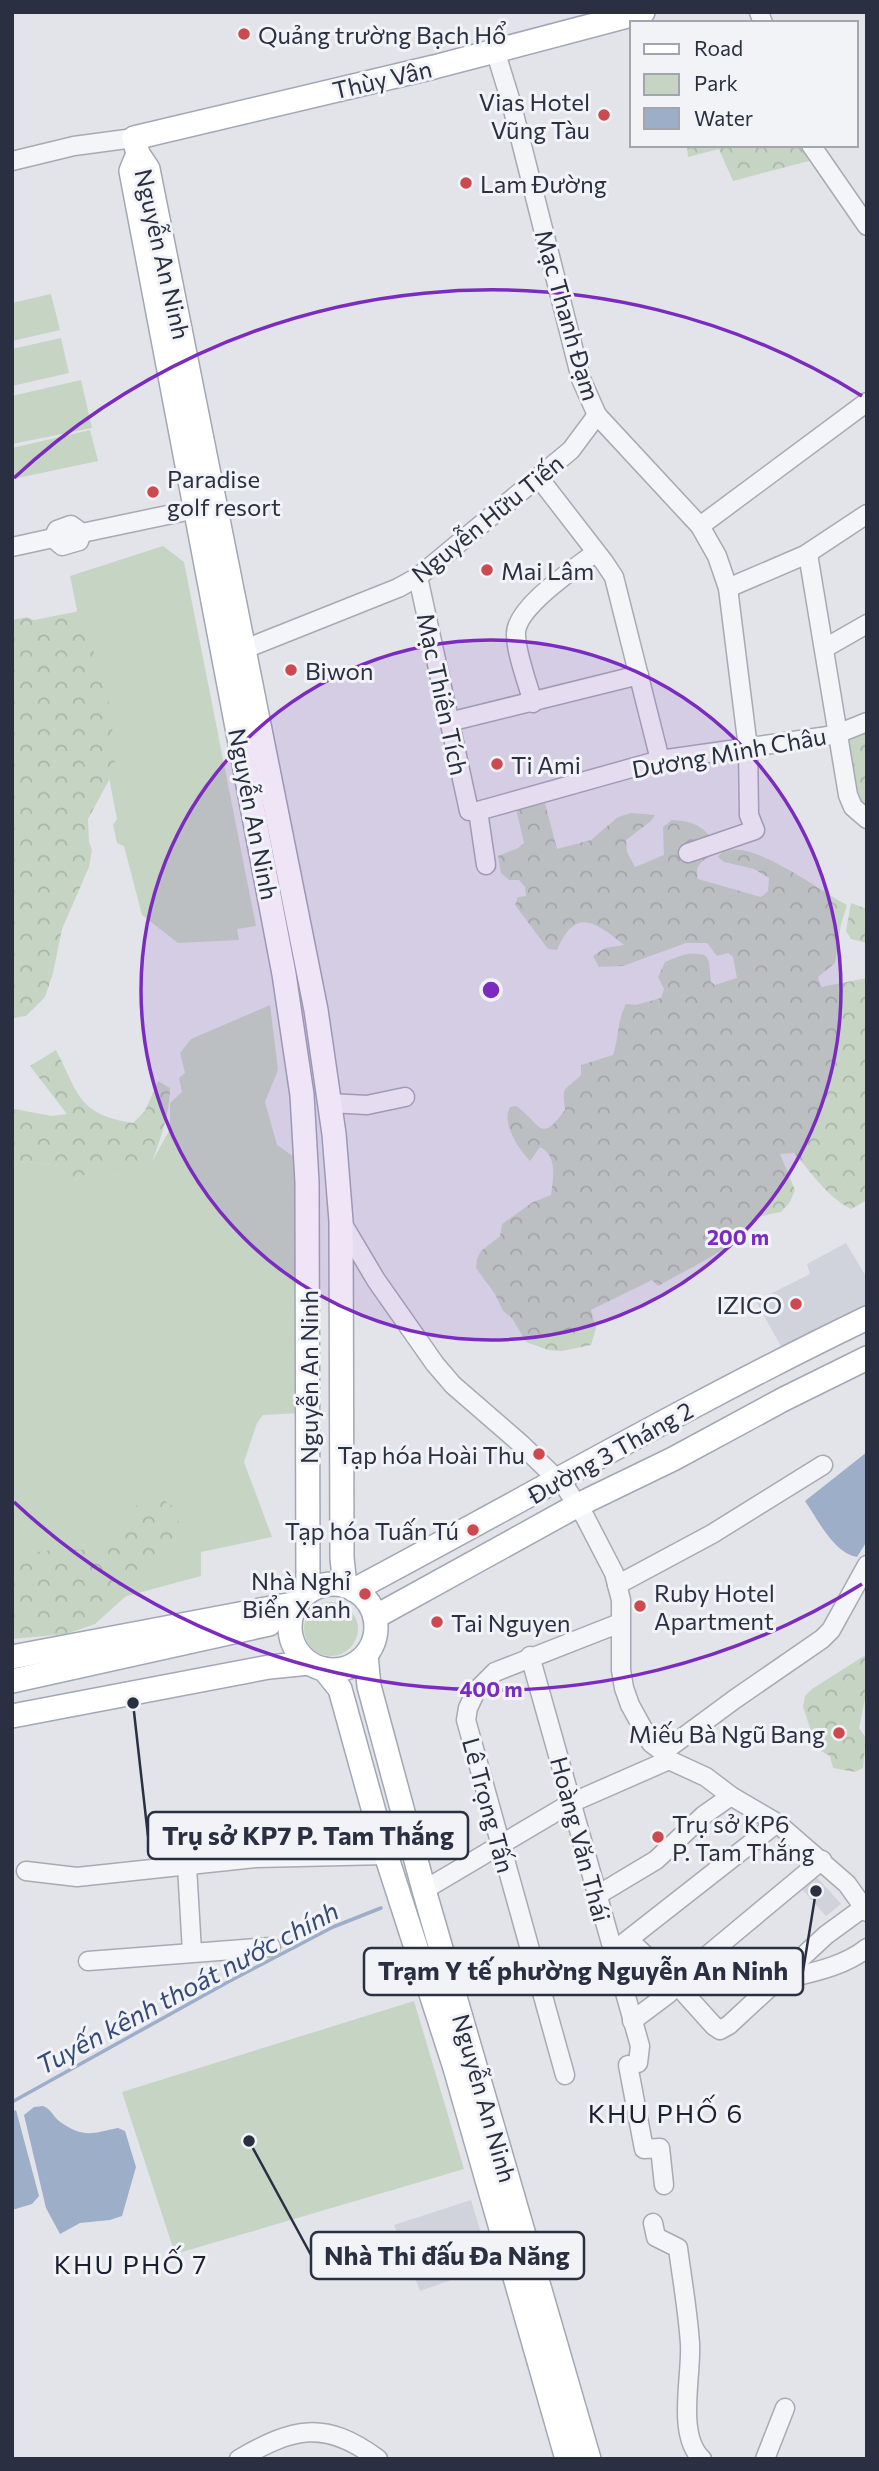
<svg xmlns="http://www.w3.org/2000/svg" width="879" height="2471" font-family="Commissioner,sans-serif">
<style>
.built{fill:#d0d3dc}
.green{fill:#c5d4c3}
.forest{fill:url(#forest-crowns)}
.water{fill:#9daec9}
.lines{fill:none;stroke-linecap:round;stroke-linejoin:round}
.stream{stroke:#9daec9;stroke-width:3.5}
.minor-casing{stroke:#a7aab4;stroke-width:21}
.major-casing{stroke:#a1a7b5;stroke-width:26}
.minor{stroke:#f4f5f8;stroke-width:18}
.major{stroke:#fff;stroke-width:23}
.ring{fill:none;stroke:#7b2cbf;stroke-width:3.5}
.poi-dot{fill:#cc4a4f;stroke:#f1f3f7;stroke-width:2.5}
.labels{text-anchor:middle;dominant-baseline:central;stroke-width:6;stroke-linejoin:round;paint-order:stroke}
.poi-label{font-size:24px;fill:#2a3041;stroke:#f1f3f7;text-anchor:start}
.street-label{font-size:24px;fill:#2a3041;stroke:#f1f3f7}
.water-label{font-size:26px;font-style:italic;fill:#354a75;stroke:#f1f3f7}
.neighbourhood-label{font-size:26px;letter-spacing:2px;fill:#1c2132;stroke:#f1f3f7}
.centre{fill:#7b2cbf;stroke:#f1f3f7;stroke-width:3.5}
.ring-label{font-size:21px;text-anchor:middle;font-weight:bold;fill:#7b2cbf;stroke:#f1f3f7;stroke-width:6;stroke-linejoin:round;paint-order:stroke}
.leader{fill:none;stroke:#2a3041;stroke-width:2.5}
.callout-dot{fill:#2a3041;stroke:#f1f3f7;stroke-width:2.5}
.callout{fill:#f1f3f7;stroke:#2a3041;stroke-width:2.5}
.callout-label{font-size:26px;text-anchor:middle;font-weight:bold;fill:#2a3041}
</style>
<defs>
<pattern id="forest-crowns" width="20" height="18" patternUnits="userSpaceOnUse" patternTransform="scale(1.75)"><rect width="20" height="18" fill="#c5d4c3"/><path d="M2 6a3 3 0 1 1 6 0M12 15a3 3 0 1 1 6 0" fill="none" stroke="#a9b6a9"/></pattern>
</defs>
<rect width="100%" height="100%" fill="#e2e4ea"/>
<g class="built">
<polygon points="846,1243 867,1278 867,1308 783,1350 756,1301 810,1274 807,1264"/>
<polygon points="807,1866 841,1904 826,1916 792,1878"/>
<polygon points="471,2200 491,2266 420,2291 394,2225"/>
</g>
<g class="green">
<polygon points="51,294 60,330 12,341 12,303"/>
<polygon points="61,338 69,373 12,386 12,349"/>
<polygon points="81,380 92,428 12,444 12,396"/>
<polygon points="90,430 98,461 13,479 12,448"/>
<polygon points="163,546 184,562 256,926 237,929 239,940 178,943 142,915 124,846 117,843 113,825 117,819 109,778 101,774 72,619 77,610 70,576"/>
<polygon points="270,1005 278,1070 265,1102 277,1145 297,1159 300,1413 263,1415 257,1423 244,1462 272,1537 201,1552 201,1576 12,1627 12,1164 27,1162 61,1166 75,1180 91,1171 153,1160 170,1129 170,1103 182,1092 179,1078 185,1073 180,1053 191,1039"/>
<circle cx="331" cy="1629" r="27"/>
<polygon points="414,2001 464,2169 175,2254 122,2092"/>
</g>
<g class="forest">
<polygon points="687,145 801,145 809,161 733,181 719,149 688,157"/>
<polygon points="85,610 97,668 111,709 115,769 88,819 89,842 92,850 89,867 62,929 53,973 45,997 26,1016 12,1018 12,620 27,617 34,620"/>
<polygon points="867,726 867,813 858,804 846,742 849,733"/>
<path d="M545,803L557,849L591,840L618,817L631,813L655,815L651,821L626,840L627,852L635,867L664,855L663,827L672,820C690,821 701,824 712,839L709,857C699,863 695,867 698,879L761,897L768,891L769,878L754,869L724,862L718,857C739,828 822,893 847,905L841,924L835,963L818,977L821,987L867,978V1200L851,1209C827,1197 812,1173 794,1153L780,1154L795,1190L790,1202L781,1212C739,1218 749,1231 722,1250C702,1263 679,1274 658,1286L652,1280L591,1310L596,1328L591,1345L562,1351L548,1350L526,1342L512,1318L503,1311L495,1294L476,1268L477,1259L481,1251L500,1236L502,1224L533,1202L551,1195C553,1178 558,1156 540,1147L530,1161C519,1149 501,1124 510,1107L516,1106C542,1124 539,1145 565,1110C562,1084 564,1092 581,1075V1065L613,1055C619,1038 617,1020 626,1004L636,1005L661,998L664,989L658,977L665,962C680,956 690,950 706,956L709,962L711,982L715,985L737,978L733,957L728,953L717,956L707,943H686L623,966L599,967L593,956L605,948L624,945C595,922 576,906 557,950L548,949L515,905L518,897L526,896L525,887L519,880H509L501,873L498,856L518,848L524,843L516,809Z"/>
<polygon points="851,903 867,909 867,943 851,939 846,931"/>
<path d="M56,1050C79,1094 77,1114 133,1123L145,1111L158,1081L170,1088C170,1113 161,1136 153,1160L128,1173C108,1166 93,1170 74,1180L60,1166L27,1162L12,1164V1110L14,1109L52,1116L67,1114L30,1066Z"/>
<polygon points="152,1491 176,1509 182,1539 165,1561 95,1624 66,1634 12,1639 12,1564 21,1554 61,1549 87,1550 109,1539 132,1510"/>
<polygon points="867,1654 867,1689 859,1728 866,1738 863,1768 855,1772 833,1768 830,1756 821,1751 812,1734 803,1707 805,1696 812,1689"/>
</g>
<g class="water">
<path d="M867,1452V1541L857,1557C834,1553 818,1520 805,1501Z"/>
<path d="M43,2106C51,2109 53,2116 59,2121C84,2139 92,2133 118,2128L125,2131L136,2167L122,2216L110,2220L80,2223L60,2234L46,2208L24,2115L34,2107Z"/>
<polygon points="16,2110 39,2196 32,2204 12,2210 12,2112"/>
</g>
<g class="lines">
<polyline class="stream" points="12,2102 228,1982 333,1927 381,1908"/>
<defs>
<g id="minor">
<polyline points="759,12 763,23"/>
<polyline points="495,50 511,102 581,379 597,415 700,526 717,556 728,588 748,748 749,815 755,830 688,853"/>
<polyline points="811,145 867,226"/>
<polyline points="12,161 74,146 134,138"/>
<polyline points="539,478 604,562 614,577 660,760"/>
<polyline points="700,526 867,402"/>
<polyline points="53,538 62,546 79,541 82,533"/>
<polyline points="12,547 53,538 57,530 71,525 82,533 196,509"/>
<polyline points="808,554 848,795 853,807 867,819"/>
<polyline points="418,577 469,811 478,811 660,760 821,737 837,734 867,722"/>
<polyline points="728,588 805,555 867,514"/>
<polyline points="825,648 867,624"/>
<polyline points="245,649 398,588 418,577 571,450 597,415"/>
<path d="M533,703C528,684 516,653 516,635C514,608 576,568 596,552"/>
<polyline points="449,722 639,675"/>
<polyline points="478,811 486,865"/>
<polyline points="329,1103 367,1105 405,1097"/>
<polyline points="341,1221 376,1280 435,1364 453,1385 521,1444 566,1488 585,1517 614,1573 621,1600 621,1670 624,1688 630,1705 651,1743 663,1752 669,1760 706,1777 731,1796 777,1823 847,1884 867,1912"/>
<polyline points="617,1585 712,1534 823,1465"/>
<polyline points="530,1656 640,2046 638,2063"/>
<polyline points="663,1752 735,1699 822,1639 831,1630 867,1565"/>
<polyline points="187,1866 192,1952"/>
<polyline points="26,1871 77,1877 256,1858 386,1855"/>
<polyline points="424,1890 571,1803 669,1760"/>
<polyline points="596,1896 656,1860 704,1815 731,1796"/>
<polyline points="629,1940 677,1985 714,2026 720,2030 729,2025 826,1935 863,1908"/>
<polyline points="620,1946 777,1823"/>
<polyline points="88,1961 271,1947"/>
<path d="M777,1981C808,1973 842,1968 867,1948"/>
<polyline points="632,2021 668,1994 709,1954 822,1860"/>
<polyline points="628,2065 644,2149 660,2148 664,2185"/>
<polyline points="565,2075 466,1720 468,1708 476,1691 495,1672 620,1623"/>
<path d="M653,2223L656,2237L678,2248C682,2279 688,2312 690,2344C692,2376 676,2435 702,2459"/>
<path d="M239,2459C293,2428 324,2419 378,2459"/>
<polyline points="765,2459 785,2408"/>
</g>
<g id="major">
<polyline points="138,154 131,171 284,974 302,1095 307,1182 308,1592"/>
<circle cx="333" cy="1627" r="43"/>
<polyline points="345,1586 342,1558 341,1221 334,1134 316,1010 148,169 138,154 134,138 434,67 643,12"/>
<path d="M354,1590C525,1499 693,1402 867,1318"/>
<polyline points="375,1617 578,1505 673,1459 784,1399 867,1358"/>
<polyline points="366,1655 369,1686 424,1890 589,2459"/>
<polyline points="12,1657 298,1603"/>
<polyline points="324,1669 340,1689 386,1855 455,2068 567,2459"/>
<polyline points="12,1681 269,1624"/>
<polyline points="12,1716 269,1667 309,1663"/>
</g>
</defs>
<use href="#minor" class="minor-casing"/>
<use href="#major" class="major-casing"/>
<use href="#minor" class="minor"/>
<use href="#major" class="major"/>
</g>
<circle cx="491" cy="990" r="350" fill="#7b2cbf" fill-opacity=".12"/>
<g class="ring">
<circle cx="491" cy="990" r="350"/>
<path d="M862 1584A700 700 0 0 1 14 1502M14 478A700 700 0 0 1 862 396"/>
</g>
<g class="poi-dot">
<circle cx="244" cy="34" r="7"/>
<circle cx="604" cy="115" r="7"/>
<circle cx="466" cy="183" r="7"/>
<circle cx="153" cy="492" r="7"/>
<circle cx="487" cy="570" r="7"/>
<circle cx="291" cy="670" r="7"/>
<circle cx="497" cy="764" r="7"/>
<circle cx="796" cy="1304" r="7"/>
<circle cx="539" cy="1454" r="7"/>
<circle cx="473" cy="1530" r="7"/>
<circle cx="365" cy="1594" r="7"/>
<circle cx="640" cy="1606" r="7"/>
<circle cx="437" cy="1622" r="7"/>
<circle cx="839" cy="1733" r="7"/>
<circle cx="658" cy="1837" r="7"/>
</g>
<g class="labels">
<g class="poi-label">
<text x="258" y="34">Quảng trường Bạch Hổ</text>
<text x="590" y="101" text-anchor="end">Vias Hotel<tspan x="590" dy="28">Vũng Tàu</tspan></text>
<text x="480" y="183">Lam Đường</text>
<text x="167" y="478">Paradise<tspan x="167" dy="28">golf resort</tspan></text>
<text x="501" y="570">Mai Lâm</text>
<text x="305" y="670">Biwon</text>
<text x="511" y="764">Ti Ami</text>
<text x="782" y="1304" text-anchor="end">IZICO</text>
<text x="525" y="1454" text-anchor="end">Tạp hóa Hoài Thu</text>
<text x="459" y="1530" text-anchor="end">Tạp hóa Tuấn Tú</text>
<text x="351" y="1580" text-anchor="end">Nhà Nghỉ<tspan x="351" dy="28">Biển Xanh</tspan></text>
<text x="654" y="1592">Ruby Hotel<tspan x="654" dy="28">Apartment</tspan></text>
<text x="451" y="1622">Tai Nguyen</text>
<text x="825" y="1733" text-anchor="end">Miếu Bà Ngũ Bang</text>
<text x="672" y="1823">Trụ sở KP6<tspan x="672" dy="28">P. Tam Thắng</tspan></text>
</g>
<g class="street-label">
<text transform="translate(382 79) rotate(-13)">Thùy Vân</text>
<text transform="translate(163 254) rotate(77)">Nguyễn An Ninh</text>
<text transform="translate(568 315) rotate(74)">Mạc Thanh Đạm</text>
<text transform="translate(487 518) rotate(-39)">Nguyễn Hữu Tiến</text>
<text transform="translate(443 694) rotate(78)">Mạc Thiên Tích</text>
<text transform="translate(729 752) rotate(-10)">Dương Minh Châu</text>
<text transform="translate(254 814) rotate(79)">Nguyễn An Ninh</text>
<text transform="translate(308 1377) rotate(-90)">Nguyễn An Ninh</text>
<text transform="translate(610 1452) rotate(-29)">Đường 3 Tháng 2</text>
<text transform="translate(489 1805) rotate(75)">Lê Trọng Tấn</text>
<text transform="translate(581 1839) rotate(75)">Hoàng Văn Thái</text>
<text transform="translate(485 2098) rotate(74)">Nguyễn An Ninh</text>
</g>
<g class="water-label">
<text transform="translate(187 1987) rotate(-28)">Tuyến kênh thoát nước chính</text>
</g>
<g class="neighbourhood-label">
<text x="666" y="2112">KHU PHỐ 6</text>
<text x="131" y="2263">KHU PHỐ 7</text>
</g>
</g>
<circle cx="491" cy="990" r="10" class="centre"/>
<g class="ring-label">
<text x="738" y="1245">200 m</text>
<text x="491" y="1697">400 m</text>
</g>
<path class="leader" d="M133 1703L148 1836M816 1891L803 1971M249 2141L311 2255"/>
<g class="callout-dot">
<circle cx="133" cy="1703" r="7"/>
<circle cx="816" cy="1891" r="7"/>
<circle cx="249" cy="2141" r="7"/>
</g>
<g class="callout">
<rect x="148" y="1812" width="320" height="47" rx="7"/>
<rect x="364" y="1948" width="439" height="47" rx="7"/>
<rect x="311" y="2232" width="273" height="47" rx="7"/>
</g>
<g class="callout-label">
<text x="308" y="1845">Trụ sở KP7 P. Tam Thắng</text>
<text x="583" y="1980">Trạm Y tế phường Nguyễn An Ninh</text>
<text x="447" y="2265">Nhà Thi đấu Đa Năng</text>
</g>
<rect width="879" height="2471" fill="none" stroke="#2a3041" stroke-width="28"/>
<rect x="630" y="21" width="228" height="126" fill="#f1f3f7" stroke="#a1a5ae" stroke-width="2"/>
<rect x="644" y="44" width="35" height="10" fill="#ffffff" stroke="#a1a5ae" stroke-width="2"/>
<text x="694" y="56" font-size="21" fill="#2a3041">Road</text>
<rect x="644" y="74" width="35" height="21" fill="#c5d4c3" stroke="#a1a5ae" stroke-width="2"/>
<text x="694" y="91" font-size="21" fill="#2a3041">Park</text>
<rect x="644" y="108" width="35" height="21" fill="#9daec9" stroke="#a1a5ae" stroke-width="2"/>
<text x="694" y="126" font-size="21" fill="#2a3041">Water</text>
</svg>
